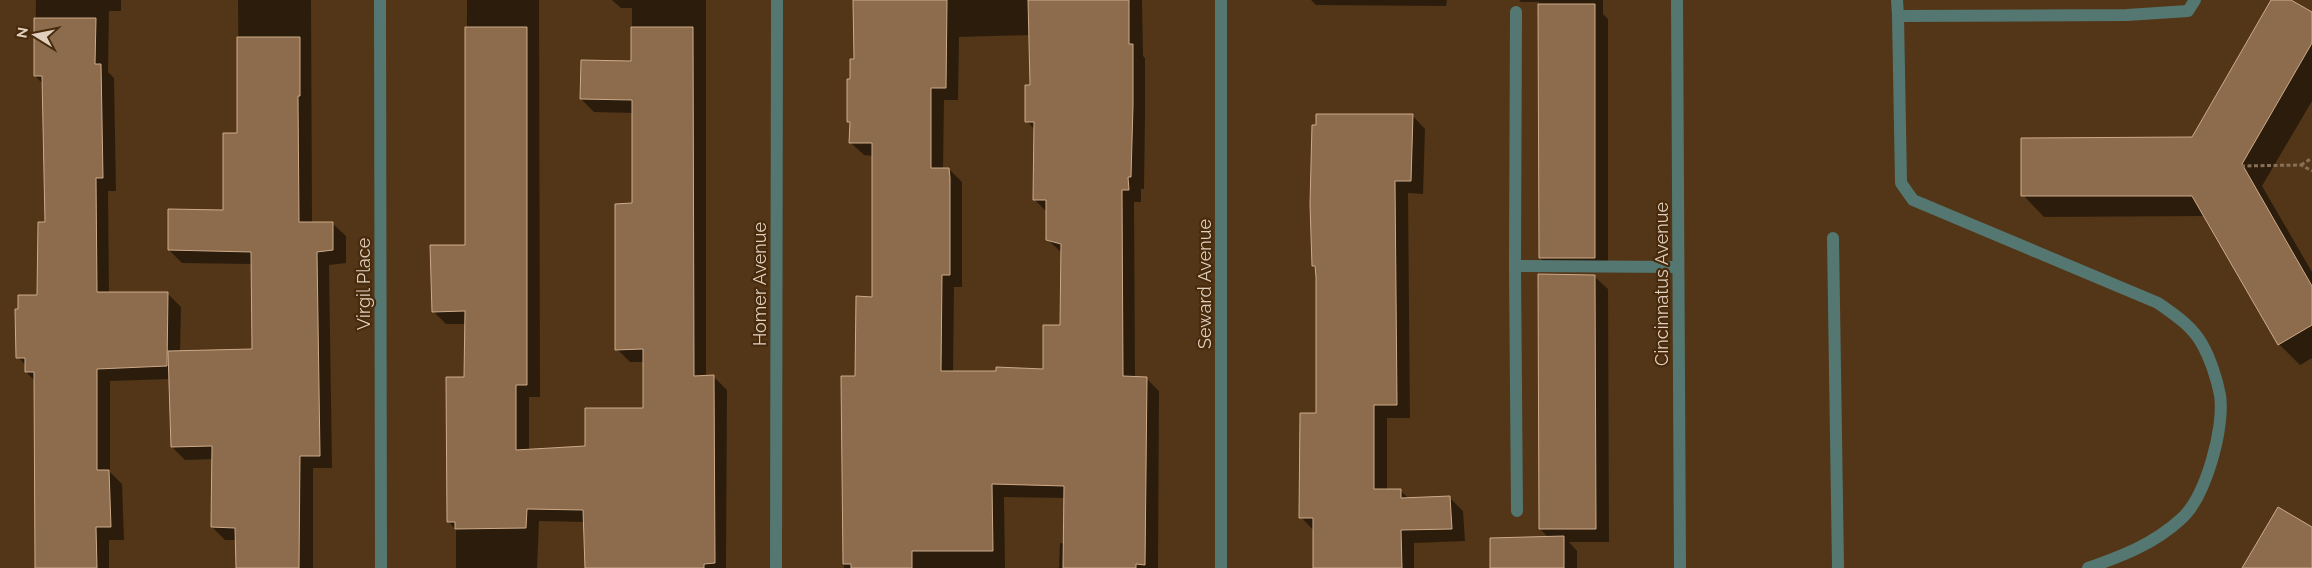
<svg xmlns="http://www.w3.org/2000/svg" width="2312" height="568" font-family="Raleway,sans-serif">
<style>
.shadow{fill:#0007;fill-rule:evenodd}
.building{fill:#8d6c4d;stroke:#cdaa89}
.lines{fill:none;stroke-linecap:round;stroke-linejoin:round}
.path{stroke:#887056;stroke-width:3;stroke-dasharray:4 2.5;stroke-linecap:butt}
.minor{stroke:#547772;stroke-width:12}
.labels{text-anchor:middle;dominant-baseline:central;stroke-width:4.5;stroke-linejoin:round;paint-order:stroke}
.street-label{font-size:18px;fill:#e2d0bf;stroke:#472b0c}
</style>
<rect width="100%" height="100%" fill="#523617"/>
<g class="shadow">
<polygon points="36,0 121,0 121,11 109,11 108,72 114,78 116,191 108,191 109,293 168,294 181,307 180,352 253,351 252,264 182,263 169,250 224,211 239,135 238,0 311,0 312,223 333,224 346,236 346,263 329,265 332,468 313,468 313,568 238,568 237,540 225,540 212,527 213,459 185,460 172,447 170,379 110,381 110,472 122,484 124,540 109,540 109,568 36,568 35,381 26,372 26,366 18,357 38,297 46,224 44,85 35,76"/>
<polygon points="467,0 539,0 540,397 529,397 529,450 586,448 645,409 645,362 630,362 617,349 633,205 634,113 594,112 581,99 632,62 632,8 621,8 612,0 706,0 706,377 714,377 727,390 726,568 558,568 586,568 585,522 539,521 537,568 456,568 456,530 448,521 466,378 466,324 446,324 433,311 466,247"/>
<path d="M854,0H1142L1143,56L1145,58V119L1144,189H1141V202H1134L1135,378H1146L1159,391L1158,568H1059L1060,543L1065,544V498L1004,497L1005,568H844L842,378H856L874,298L873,156L864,155L851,143V124L848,121L855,60ZM1031,35V87L1027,121L1035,130L1034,199L1048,213V240L1062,253L1061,327L1044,370L953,372L954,287H962V182L949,169H943L944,100H958L959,37Z"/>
<polygon points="1311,0 1447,0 1446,6 1316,5"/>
<polygon points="1519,0 1603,0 1603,14 1608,19 1608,271 1553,271 1540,258 1539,2 1521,2"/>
<polygon points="2272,0 2289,0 2312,13 2312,101 2262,186 2312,272 2312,358 2300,365 2279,344 2205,216 2044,217 2023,195 2193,139"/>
<polygon points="1412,115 1425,129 1423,194 1408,193 1410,418 1387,418 1387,490 1400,490 1409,499 1450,498 1463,511 1465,541 1414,543 1414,568 1314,568 1314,531 1301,517 1317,414 1316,269 1313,266"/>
<polygon points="1594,276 1608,289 1609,542 1569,542 1577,551 1577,568 1491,568 1549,538 1540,529"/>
</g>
<g class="building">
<polygon points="853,0 947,0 946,88 931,88 931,168 949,168 950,178 950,275 942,275 941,371 996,371 996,367 1043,369 1043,325 1060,325 1061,244 1046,240 1046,200 1033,200 1034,122 1025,122 1025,85 1030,85 1028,0 1129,0 1129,44 1133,44 1133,105 1131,177 1128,177 1129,190 1122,190 1123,376 1147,377 1145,565 1136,564 1136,568 1063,568 1064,486 992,484 993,551 912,551 912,568 851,568 851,564 843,564 841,376 855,376 856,296 872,297 872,143 849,143 850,122 847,122 847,79 850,79 850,59 854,59"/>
<polygon points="2271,0 2291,0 2312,12 2312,43 2242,164 2312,286 2312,325 2278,345 2192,196 2021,196 2021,138 2192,137"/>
<polygon points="1538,4 1595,4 1595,258 1539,258"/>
<polygon points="34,18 96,18 95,64 101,64 103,178 96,178 97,292 168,292 167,366 97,369 97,470 109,470 111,527 96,527 97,568 35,568 34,372 25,372 25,358 16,358 15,309 18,309 18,295 37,295 38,222 45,222 42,76 34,76"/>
<polygon points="465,27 527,27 527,385 516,385 516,450 585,446 585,408 643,408 643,349 615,350 615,204 632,203 632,100 580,99 581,60 631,61 631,27 693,27 694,376 714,375 715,563 704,564 704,568 585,568 583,510 527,509 526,528 455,529 455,522 447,522 446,377 464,377 465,311 432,312 430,245 465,245"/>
<polygon points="237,37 300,37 300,96 298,96 299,222 333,222 333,250 317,252 320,456 300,456 299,568 236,568 235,528 211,527 212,446 171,447 168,351 252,349 251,252 168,250 168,209 223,210 223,133 237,133"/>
<polygon points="1316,114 1413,114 1411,181 1395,181 1397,405 1374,405 1374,489 1401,489 1401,498 1450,496 1452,529 1401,530 1402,568 1313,568 1313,518 1299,518 1300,413 1316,413 1316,277 1315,266 1312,266 1310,204 1312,125 1316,125"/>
<polygon points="1538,274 1595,275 1596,529 1539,529"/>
<polygon points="2278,507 2312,527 2312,568 2242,568"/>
<polygon points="1564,536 1564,568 1490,568 1490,538"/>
</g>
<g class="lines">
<g class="path">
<polyline points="2301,165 2312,158"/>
<polyline points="2241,166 2301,165 2312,171"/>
</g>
<g class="minor">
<polyline points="380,0 381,568"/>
<polyline points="1221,0 1221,568"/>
<polyline points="1677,0 1680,568"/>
<polyline points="1897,0 1898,16 2127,15 2188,11 2195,0"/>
<polyline points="1516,12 1515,266 1678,267"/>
<path d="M1898,16L1901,183L1913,200L2158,303C2175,315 2192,326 2202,344C2210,358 2217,379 2220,395C2225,427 2206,497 2181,519C2154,544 2122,556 2088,568"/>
<polyline points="1833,238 1838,568"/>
<polyline points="1515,266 1517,511"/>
<polyline points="776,568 777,0"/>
</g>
</g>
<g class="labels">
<g class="street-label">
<text transform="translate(363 284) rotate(-90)">Virgil Place</text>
<text transform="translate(759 284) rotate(-90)">Homer Avenue</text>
<text transform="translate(1204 284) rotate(-90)">Seward Avenue</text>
<text transform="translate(1661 284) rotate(-90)">Cincinnatus Avenue</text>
</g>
</g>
<g transform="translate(35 35) rotate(280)" stroke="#472b0c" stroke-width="4" paint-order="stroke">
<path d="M0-4L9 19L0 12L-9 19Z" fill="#e2d0bf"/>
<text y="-8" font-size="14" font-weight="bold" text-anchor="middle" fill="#e2d0bf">N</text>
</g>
</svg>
